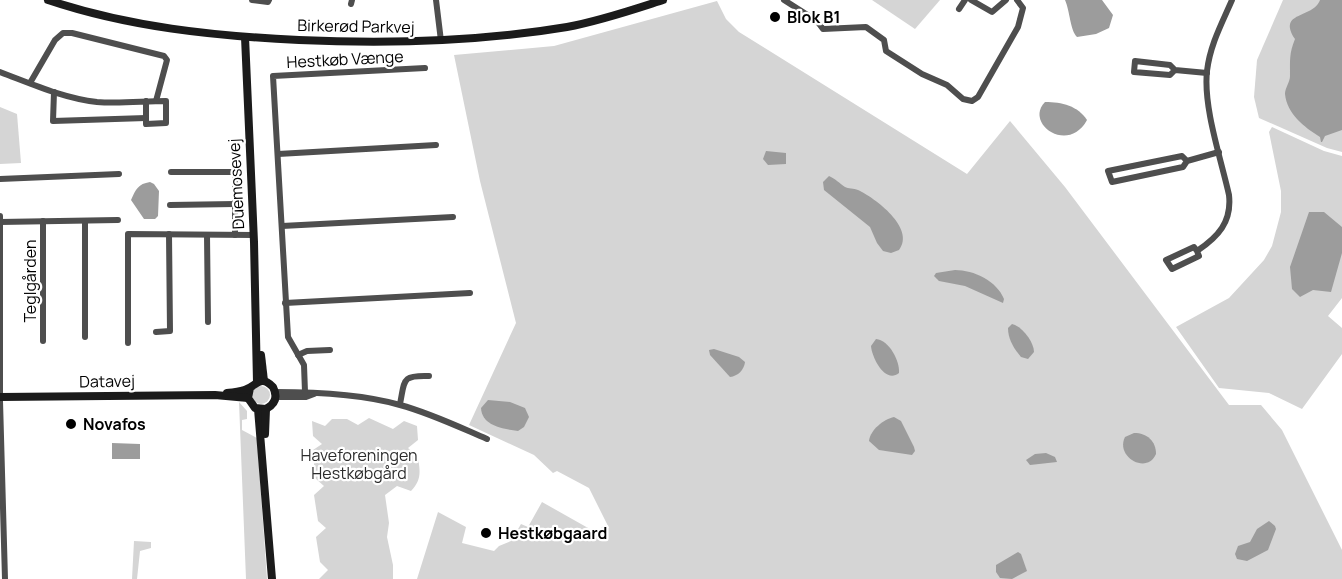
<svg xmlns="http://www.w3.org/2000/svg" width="1342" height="579" font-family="Manrope,sans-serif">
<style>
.green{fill:#d5d5d5}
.water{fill:#9c9c9c}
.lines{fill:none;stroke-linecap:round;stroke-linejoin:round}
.street{stroke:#4e4e4e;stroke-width:6}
.secondary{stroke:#1b1b1b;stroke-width:8}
.poi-dot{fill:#000;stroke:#fff;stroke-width:2}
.labels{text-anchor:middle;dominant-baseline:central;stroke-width:4.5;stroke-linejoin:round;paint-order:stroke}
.poi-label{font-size:16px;font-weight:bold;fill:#000;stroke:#fff;text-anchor:start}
.street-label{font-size:16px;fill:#000;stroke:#fff}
.park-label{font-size:16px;fill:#2c2c2c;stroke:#fff}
</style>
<rect width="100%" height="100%" fill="#fff"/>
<g class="green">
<polygon points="872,0 940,0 915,29"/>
<polygon points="1283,0 1342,0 1342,152 1327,148 1259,118 1254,97 1257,60"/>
<polygon points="717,1 726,19 739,32 967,174 1010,121 1065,187 1229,405 1261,405 1282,430 1342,550 1342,579 417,579 438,512 466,527 462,543 494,551 499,546 511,541 521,524 528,527 542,502 597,533 603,526 609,528 589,488 557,471 553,473 534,455 469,425 516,323 480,181 454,55 554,46"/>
<polygon points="0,107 17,114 21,163 0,164"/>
<polygon points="1272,127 1324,151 1342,156 1342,298 1328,316 1342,328 1342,354 1302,409 1269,393 1219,388 1176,327 1229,298 1264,260 1272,246 1281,212 1281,191 1269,132"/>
<circle cx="261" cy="395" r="9"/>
<polygon points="239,402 247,411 247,419 242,420 242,430 257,438 267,579 246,579"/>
<path d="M369,418L393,429L404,421L417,426L418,440L408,448L418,457C420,471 422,480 411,491L397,486L385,495L389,523L387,537L393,565V579H319L328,570L320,562L316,537L326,528L318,521L314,495L324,486L315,478L313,450L322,444L313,436L312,421L325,426L332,419H347L358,425Z"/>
<polygon points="134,541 151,542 151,548 140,551 137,579 132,579"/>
</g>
<g class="water">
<path d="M1065,0H1102L1113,15L1109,28L1096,34L1077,37C1070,30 1070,11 1065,0Z"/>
<path d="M1320,0H1342V130L1325,136L1322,142H1321L1320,137C1304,127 1287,114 1285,94C1285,88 1290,82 1290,76C1290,60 1289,54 1295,39C1277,11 1313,19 1320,0Z"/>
<path d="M1045,102C1062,102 1078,106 1087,120C1068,155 1024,123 1045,102Z"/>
<polygon points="766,151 786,153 786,164 768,165 763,159"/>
<path d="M829,176C836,179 839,183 845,187C848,189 854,188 858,190C875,198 916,228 899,250L891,253L883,251L877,243L870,227L824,190L823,182Z"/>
<path d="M150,182L154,184L159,191L158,216L155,219H144L131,200C136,189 138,184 150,182Z"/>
<polygon points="1309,212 1324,212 1342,227 1342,253 1331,292 1313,290 1300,297 1292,289 1290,267"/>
<path d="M955,270C974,270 997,281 1004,299L1003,303L965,286L939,281L934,276L936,273Z"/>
<path d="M1012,324C1022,326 1034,342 1034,352L1028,359L1021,357C1014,349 1008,339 1008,328Z"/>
<path d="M876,339C889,340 900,361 899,373C885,384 872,358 871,346Z"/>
<path d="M714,349L739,357L745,362C744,370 738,376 730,377L710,355L709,350Z"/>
<path d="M488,400L510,402L525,408L529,417L524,427L518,431C503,429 482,426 481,408Z"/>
<path d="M894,417L901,421L914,447L915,451L912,455L879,450L869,441C870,430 884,419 894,417Z"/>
<path d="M1134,433C1147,433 1156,441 1156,454C1147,475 1115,457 1125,437Z"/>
<polygon points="112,443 140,444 140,459 112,459"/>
<polygon points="1046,453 1055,457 1057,462 1030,465 1026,460 1035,454"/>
<polygon points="1269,521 1275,526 1276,529 1268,550 1247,561 1237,559 1235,554 1238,546 1250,542 1257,529"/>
<polygon points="1018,552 1021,554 1027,571 1012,579 1000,578 996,572 996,565"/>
</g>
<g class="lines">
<g class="street">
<polyline points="252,0 268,2 269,0"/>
<polyline points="436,0 441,41"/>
<polyline points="784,0 817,21 823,29 866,27 884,40 886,51 922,74 947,85 963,99 972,101 978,97 1018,27 1023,8 1017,0"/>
<polyline points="971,0 992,12 1006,0"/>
<polyline points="351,4 352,0"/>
<polyline points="959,9 965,0"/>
<polyline points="1175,70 1170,75 1134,72 1135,61 1170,65 1175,70 1207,73"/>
<path d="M0,72C32,84 63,98 97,102C119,104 144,101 166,101V123L146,124V101"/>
<polyline points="30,83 55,40 63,33 72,33 164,56 167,60 156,101"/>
<polyline points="54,92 53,121 146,118"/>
<polyline points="278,154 436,145"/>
<polyline points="1187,161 1183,167 1112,182 1108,171 1182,156 1187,161 1219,152"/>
<polyline points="171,172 235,172 235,235"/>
<polyline points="0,179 119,174"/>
<polyline points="170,205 235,204"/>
<polyline points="0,216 0,401 5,579"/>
<polyline points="43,221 43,341"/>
<polyline points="85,221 85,337"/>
<polyline points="0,222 118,220"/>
<polyline points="282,226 453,217"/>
<polyline points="207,235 208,322"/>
<path d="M1197,251L1194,247L1166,260L1172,269L1199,256L1197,251C1218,237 1232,222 1229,195C1221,159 1203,107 1207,71C1210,45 1222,23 1232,0"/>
<polyline points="285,303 470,293"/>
<polyline points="156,332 170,331 169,234"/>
<polyline points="128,343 128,234 254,235"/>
<polyline points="298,355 307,351 330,350"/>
<path d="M275,392C315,392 362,394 400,405C430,413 459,427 487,439"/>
<polyline points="305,392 304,365 288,337 273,76 425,68"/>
<polyline points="276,397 306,397 314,394"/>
<path d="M400,404C405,380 401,375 429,376"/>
</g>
<g class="secondary">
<path d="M48,0C128,27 214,36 299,40C388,44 478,42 567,27C600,21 632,10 663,0"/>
<polyline points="245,37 254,242 257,382"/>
<polyline points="261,355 264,381"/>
<path d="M227,393C234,392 242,392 247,389C258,384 261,375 273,387C278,397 275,404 266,409L255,408L248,398L250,388"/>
<polyline points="0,397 215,395 248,398"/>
<polyline points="258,409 272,579"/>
<polyline points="265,434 266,409"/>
</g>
</g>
<g class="poi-dot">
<circle cx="775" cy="17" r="6"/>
<circle cx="71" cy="424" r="6"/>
<circle cx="486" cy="533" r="6"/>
</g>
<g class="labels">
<g class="poi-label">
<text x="787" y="17">Blok B1</text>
<text x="83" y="424">Novafos</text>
<text x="498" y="533">Hestkøbgaard</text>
</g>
<g class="street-label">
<text transform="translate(356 26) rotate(1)">Birkerød Parkvej</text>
<text transform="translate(345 59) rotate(-3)">Hestkøb Vænge</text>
<text transform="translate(236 184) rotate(-93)">Duemosevej</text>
<text transform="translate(30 281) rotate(-90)">Teglgården</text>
<text transform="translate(107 381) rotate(-1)">Datavej</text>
</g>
<g class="park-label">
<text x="359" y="455">Haveforeningen<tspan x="359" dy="18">Hestkøbgård</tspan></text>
</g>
</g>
</svg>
